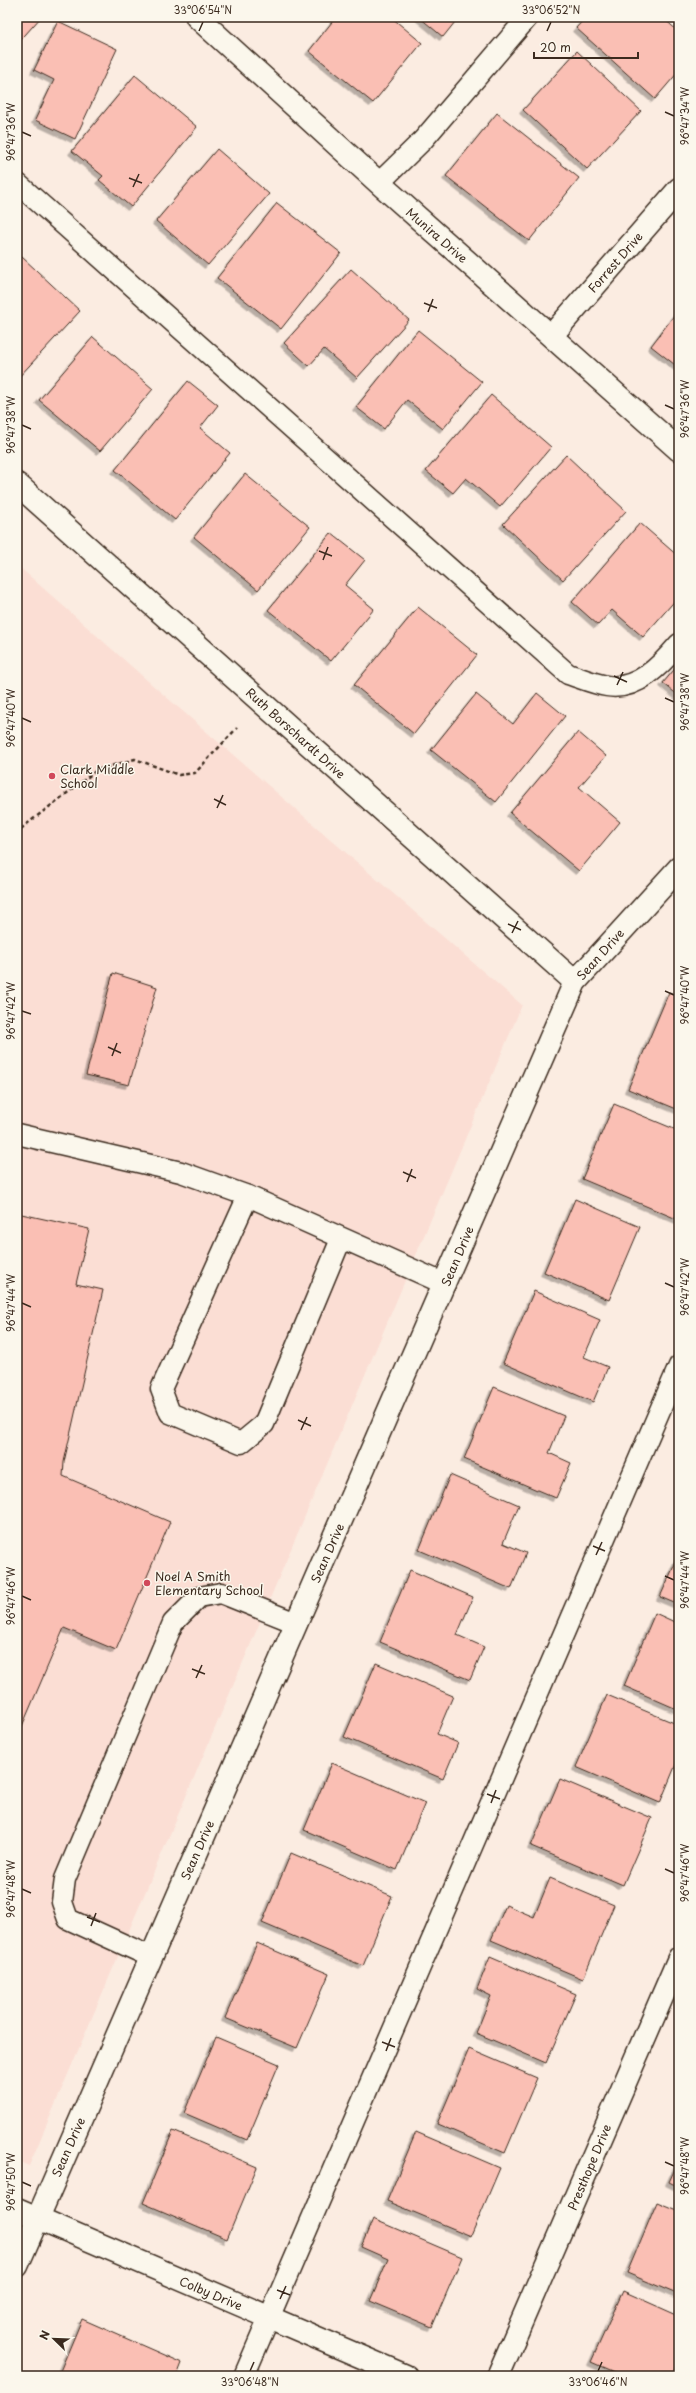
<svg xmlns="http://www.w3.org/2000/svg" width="696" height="2393" font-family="'Playpen Sans',sans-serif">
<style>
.built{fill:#fbded4}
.building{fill:#fabfb4;stroke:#3b2a1e;filter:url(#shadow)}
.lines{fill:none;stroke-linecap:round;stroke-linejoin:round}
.lane-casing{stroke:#3b2a1e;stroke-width:23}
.street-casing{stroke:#3b2a1e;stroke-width:25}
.path{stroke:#3b2a1e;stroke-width:2.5;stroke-dasharray:4 3;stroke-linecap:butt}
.lane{stroke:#fbf7ec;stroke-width:20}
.street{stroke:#fbf7ec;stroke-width:22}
.ticks{fill:none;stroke:#3b2a1e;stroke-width:1.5}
.poi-dot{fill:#d1495b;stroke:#fbf7ec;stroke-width:1.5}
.labels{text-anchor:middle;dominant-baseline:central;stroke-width:3;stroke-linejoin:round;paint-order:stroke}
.street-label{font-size:12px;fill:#3b2a1e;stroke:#fbf7ec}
.poi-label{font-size:12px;fill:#3b2a1e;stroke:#fbf7ec;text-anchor:start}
.neatline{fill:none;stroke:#3b2a1e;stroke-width:1.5}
.ticks-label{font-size:10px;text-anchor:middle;fill:#3b2a1e}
</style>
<defs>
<filter id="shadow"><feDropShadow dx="-3.5" dy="3.5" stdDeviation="0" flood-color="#0004"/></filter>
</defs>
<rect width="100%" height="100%" fill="#fbece1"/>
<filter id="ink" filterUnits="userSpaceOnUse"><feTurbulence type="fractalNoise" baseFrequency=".025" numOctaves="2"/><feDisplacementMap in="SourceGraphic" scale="8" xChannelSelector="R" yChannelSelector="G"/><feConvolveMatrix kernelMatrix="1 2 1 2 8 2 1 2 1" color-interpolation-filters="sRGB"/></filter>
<g filter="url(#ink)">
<polygon class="built" points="17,565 157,689 522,1005 29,2166 17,2161"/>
<g class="building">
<polygon points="17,17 41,17 17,44"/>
<polygon points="336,17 391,17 422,43 373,103 309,51"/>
<polygon points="419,17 459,17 443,37"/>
<polygon points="586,17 620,17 624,21 628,17 662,17 679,32 679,71 655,99 576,28"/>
<polygon points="58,21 117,49 75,139 35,120 54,80 34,70"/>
<polygon points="577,51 641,111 587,169 523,110"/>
<polygon points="135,75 197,127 131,207 99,180 103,176 72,151"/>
<polygon points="497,113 579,178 529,241 446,176"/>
<polygon points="217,149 269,194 208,265 156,221"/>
<polygon points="277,203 341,253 281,329 217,278"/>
<polygon points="22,257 80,311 17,379 17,262"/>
<polygon points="351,269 409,320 357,378 324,349 309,366 284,343"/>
<polygon points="679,309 679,368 651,346"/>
<polygon points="418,330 482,382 443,429 407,400 384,429 356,407"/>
<polygon points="93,337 153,389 100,451 39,400"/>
<polygon points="188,381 218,405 200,428 230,453 175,520 115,470"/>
<polygon points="491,395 551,447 500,507 466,478 453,493 426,471"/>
<polygon points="566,455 626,511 563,580 503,524"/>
<polygon points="245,474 310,527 258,590 194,537"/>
<polygon points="640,523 679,557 679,596 643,637 612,610 598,625 572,602"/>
<polygon points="331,533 365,560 345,585 374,609 331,661 268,610"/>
<polygon points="418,607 477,655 414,734 354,685"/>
<polygon points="679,664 679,696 663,683"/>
<polygon points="537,693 565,716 496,802 431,750 476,694 513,724"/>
<polygon points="578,732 606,756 579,787 620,822 579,871 510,813"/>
<polygon points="113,973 157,987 129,1085 86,1075"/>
<polygon points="669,992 679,996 679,1110 628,1089"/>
<polygon points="614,1104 679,1131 679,1220 582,1179"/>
<polygon points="575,1199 640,1227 609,1300 544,1272"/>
<polygon points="17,1213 89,1229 76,1284 103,1290 64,1462 63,1476 170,1522 116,1650 64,1628 17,1738"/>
<polygon points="534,1291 600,1320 584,1357 608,1367 593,1402 503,1363"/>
<polygon points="494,1387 564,1416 549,1453 571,1463 556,1498 464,1459"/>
<polygon points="450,1475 519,1505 503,1543 526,1553 511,1589 419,1550"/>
<polygon points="679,1555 679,1605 660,1597"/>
<polygon points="410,1570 473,1597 457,1635 484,1647 470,1680 380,1642"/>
<polygon points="655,1613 679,1624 679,1710 624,1686"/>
<polygon points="376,1663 453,1696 437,1734 458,1743 443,1779 344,1737"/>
<polygon points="607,1695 679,1725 679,1757 660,1803 576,1767"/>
<polygon points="332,1763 425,1803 397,1870 304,1830"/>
<polygon points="560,1779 652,1818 623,1885 531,1846"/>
<polygon points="291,1853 392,1896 363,1966 262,1923"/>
<polygon points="550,1878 614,1905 583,1979 491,1940 506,1905 534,1917"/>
<polygon points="257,1943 329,1974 297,2048 225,2018"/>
<polygon points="490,1957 576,1994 546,2063 476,2033 491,1996 477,1989"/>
<polygon points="216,2037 279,2064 247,2140 184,2113"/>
<polygon points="469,2049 537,2078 505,2153 437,2124"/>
<polygon points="173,2131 257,2167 227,2239 143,2203"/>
<polygon points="416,2132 500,2168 471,2236 387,2201"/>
<polygon points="679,2160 679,2187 669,2182"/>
<polygon points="657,2202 679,2211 679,2295 627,2273"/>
<polygon points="373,2219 462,2257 432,2327 370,2301 388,2259 361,2247"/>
<polygon points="623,2291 679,2316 679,2358 671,2376 623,2376 591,2362"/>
<polygon points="82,2319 182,2363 177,2376 58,2376"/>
</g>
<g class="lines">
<defs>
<g id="lane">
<path d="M17,183L568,674C580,678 594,684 607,686C637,691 661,665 679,644"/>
<polyline points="379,183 423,140 528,17"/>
<polyline points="17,1134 181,1172 248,1196 445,1284"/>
<polyline points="248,1196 161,1389 170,1413 241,1443 264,1424 341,1239"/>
<polyline points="151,1957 68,1919 62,1902 65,1879 173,1623 199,1597 221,1593 296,1623"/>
<polyline points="244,2376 679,1366"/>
</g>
<g id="street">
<polyline points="197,17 379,183 679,450"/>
<polyline points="552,335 679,189"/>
<polyline points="17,484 575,982"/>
<polyline points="17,2209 406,2376"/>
<polyline points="17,2266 575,982 679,868"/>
<polyline points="498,2376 679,1958"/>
</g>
</defs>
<use href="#lane" class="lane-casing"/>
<use href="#street" class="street-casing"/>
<polyline class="path" points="17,835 23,827 97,770 135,759 179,775 195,773 237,728"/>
<use href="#lane" class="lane"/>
<use href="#street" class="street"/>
</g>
</g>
<path class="ticks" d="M199,31L203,22M547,31L551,22M665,112L674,116M22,132L31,136M129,178L142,183M133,187L139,174M424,303L437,308M428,312L433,299M665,405L674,409M22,425L31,429M319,551L332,556M323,560L328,547M614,676L627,682M617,685L623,672M665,698L674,702M22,718L31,722M214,799L226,805M217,808L223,795M508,924L521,930M512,933L518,921M665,991L674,995M22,1011L31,1014M108,1047L121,1053M112,1056L117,1043M403,1172L416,1178M407,1182L412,1169M665,1283L674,1287M22,1303L31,1307M298,1420L311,1426M301,1430L307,1417M593,1546L605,1551M596,1555L602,1542M665,1576L674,1580M22,1596L31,1600M192,1669L205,1674M196,1678L202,1665M487,1794L500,1799M491,1803L496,1790M665,1869L674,1873M22,1889L31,1893M87,1917L100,1922M91,1926L96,1913M382,2042L395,2047M386,2051L391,2038M665,2162L674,2166M22,2182L31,2186M277,2290L290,2295M280,2299L286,2286M250,2371L254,2362M598,2371L602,2362"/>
<g class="poi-dot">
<circle cx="52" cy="776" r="4"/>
<circle cx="147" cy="1583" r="4"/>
</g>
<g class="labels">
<g class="street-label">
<text transform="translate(437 235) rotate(41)">Munira Drive</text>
<text transform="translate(615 262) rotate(-49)">Forrest Drive</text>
<text transform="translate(296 733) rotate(42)">Ruth Borschardt Drive</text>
<text transform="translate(600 954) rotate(-48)">Sean Drive</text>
<text transform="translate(457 1256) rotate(-67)">Sean Drive</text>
<text transform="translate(327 1553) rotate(-66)">Sean Drive</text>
<text transform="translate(197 1850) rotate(-66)">Sean Drive</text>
<text transform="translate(68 2147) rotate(-66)">Sean Drive</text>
<text transform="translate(589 2167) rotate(-67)">Presthope Drive</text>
<text transform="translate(211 2293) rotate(23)">Colby Drive</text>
</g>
<g class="poi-label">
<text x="60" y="769">Clark Middle<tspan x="60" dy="14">School</tspan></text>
<text x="155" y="1576">Noel A Smith<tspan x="155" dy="14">Elementary School</tspan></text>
</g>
</g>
<rect width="696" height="2393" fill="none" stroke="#fbf7ec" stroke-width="44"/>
<g transform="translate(54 2339) rotate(293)" stroke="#fbf7ec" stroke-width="3" paint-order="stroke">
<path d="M0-3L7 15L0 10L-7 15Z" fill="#3b2a1e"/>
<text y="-6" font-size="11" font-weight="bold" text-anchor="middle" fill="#3b2a1e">N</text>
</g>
<path d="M534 52v6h104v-6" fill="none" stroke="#3b2a1e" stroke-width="2"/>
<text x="540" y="52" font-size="12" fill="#3b2a1e" stroke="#fbf7ec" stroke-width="3" paint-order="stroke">20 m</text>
<rect x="22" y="22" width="652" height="2349" class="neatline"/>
<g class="ticks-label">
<text x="203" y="14">33°06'54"N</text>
<text x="551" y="14">33°06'52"N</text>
<text transform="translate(685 116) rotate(-90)" y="4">96°47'34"W</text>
<text transform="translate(11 132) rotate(-90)" y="4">96°47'36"W</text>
<text transform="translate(685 409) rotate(-90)" y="4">96°47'36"W</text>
<text transform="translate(11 425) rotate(-90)" y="4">96°47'38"W</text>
<text transform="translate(685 702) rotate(-90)" y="4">96°47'38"W</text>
<text transform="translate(11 718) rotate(-90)" y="4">96°47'40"W</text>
<text transform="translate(685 995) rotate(-90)" y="4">96°47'40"W</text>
<text transform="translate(11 1011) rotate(-90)" y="4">96°47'42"W</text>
<text transform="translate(685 1287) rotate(-90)" y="4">96°47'42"W</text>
<text transform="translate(11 1303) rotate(-90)" y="4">96°47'44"W</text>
<text transform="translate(685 1580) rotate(-90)" y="4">96°47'44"W</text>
<text transform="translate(11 1596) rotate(-90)" y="4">96°47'46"W</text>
<text transform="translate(685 1873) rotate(-90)" y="4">96°47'46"W</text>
<text transform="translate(11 1889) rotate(-90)" y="4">96°47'48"W</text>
<text transform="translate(685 2166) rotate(-90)" y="4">96°47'48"W</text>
<text transform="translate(11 2182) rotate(-90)" y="4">96°47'50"W</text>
<text x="250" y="2386">33°06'48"N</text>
<text x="598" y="2386">33°06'46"N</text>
</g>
</svg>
